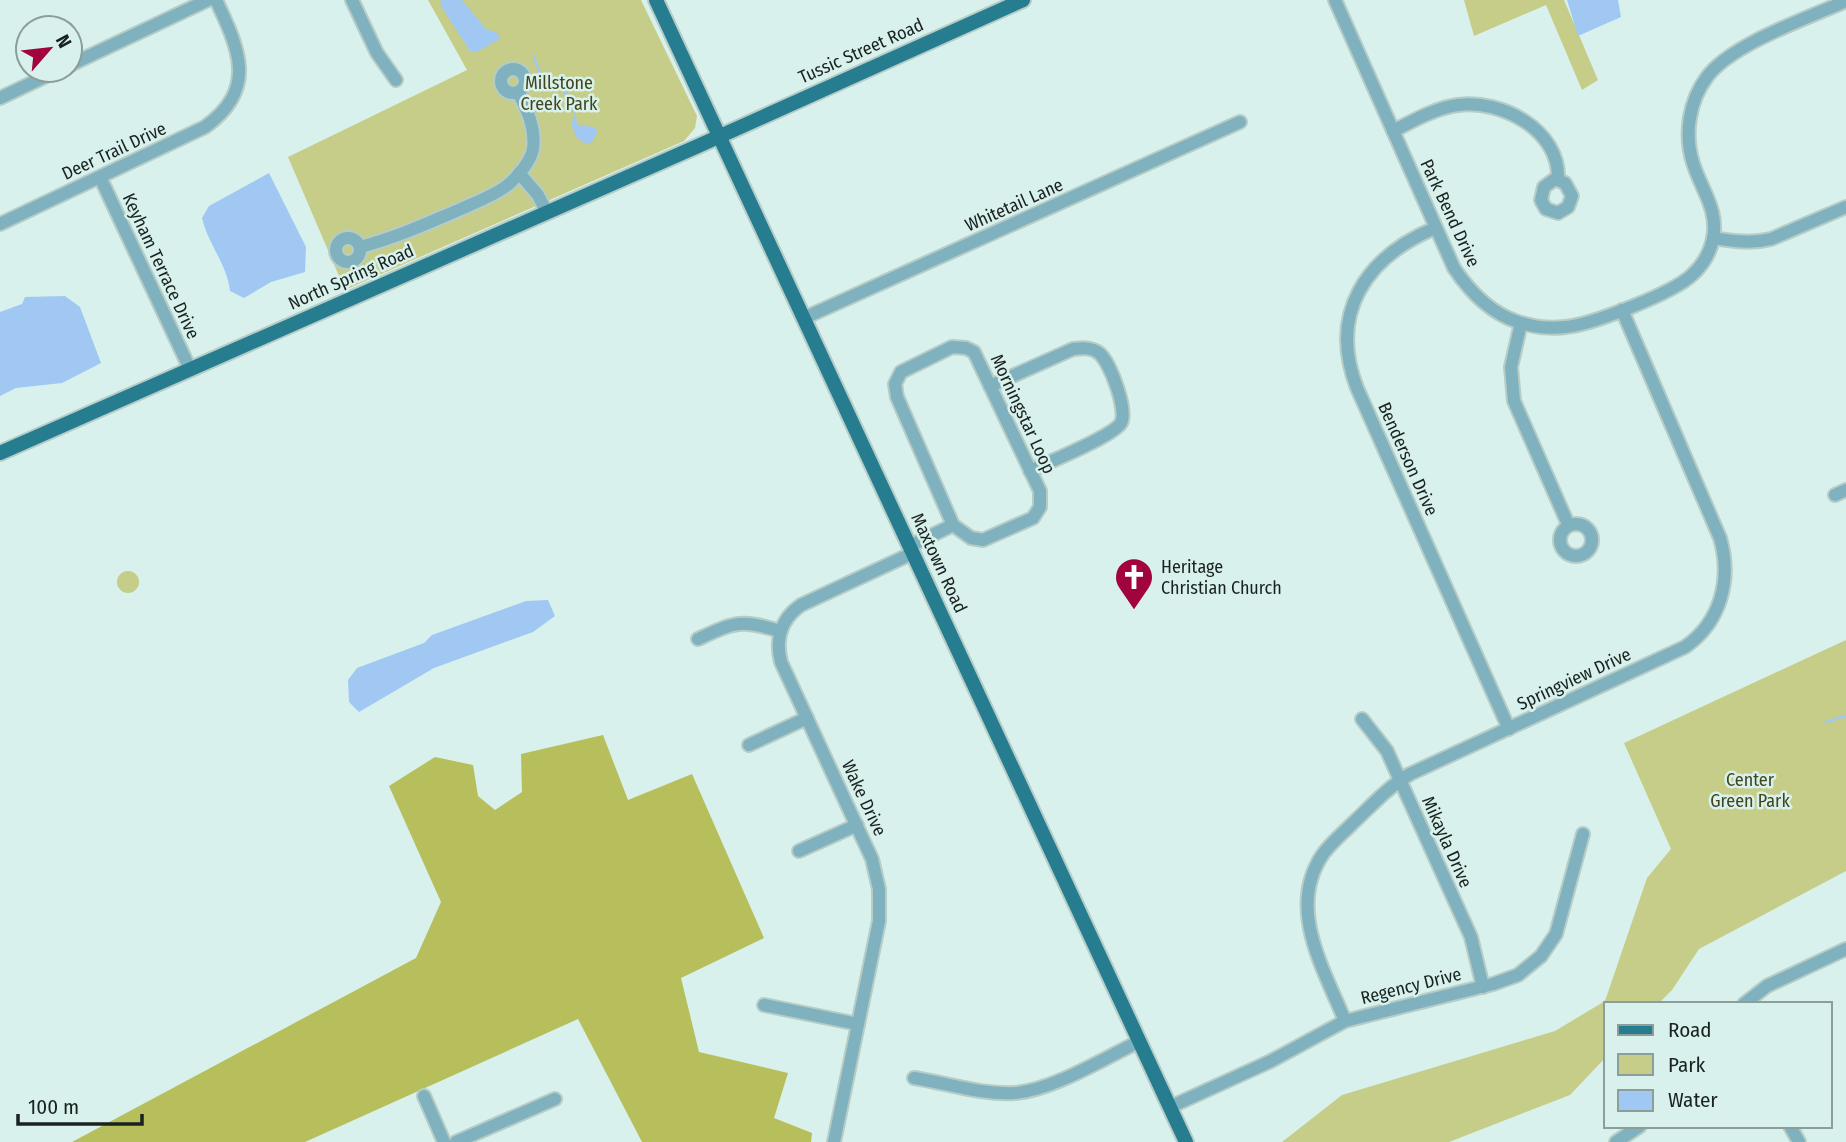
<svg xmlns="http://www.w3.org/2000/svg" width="1846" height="1142" font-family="'Fira Sans Condensed',sans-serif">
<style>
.green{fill:#c6cd88}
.forest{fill:#b6bf5c}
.water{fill:#a0c8f3}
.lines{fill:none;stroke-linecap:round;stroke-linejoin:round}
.stream{stroke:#a0c8f3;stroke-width:2.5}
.minor-casing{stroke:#b6ccc7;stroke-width:16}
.major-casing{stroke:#b6ccc7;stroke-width:18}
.minor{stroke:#80b1bf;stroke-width:12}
.major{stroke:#277d90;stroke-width:14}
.labels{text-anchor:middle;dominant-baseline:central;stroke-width:5;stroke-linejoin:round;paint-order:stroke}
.street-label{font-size:18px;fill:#192220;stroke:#d8f1ec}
.park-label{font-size:18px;fill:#42451c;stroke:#d8f1ec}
.poi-label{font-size:18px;fill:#192220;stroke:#d8f1ec;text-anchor:start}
</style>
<rect width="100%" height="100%" fill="#d8f1ec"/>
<g class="green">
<polygon points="428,0 641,0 697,116 695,128 684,141 345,290 288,157 467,70"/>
<polygon points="1464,0 1564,0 1598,80 1582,90 1546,5 1474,36"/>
<circle cx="128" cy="582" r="11"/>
<polygon points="1846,640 1846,871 1699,949 1672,990 1658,1004 1606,1004 1606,1057 1570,1095 1449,1142 1282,1142 1342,1095 1555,1031 1605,1001 1647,878 1671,849 1624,743"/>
</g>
<polygon class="forest" points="603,735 628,800 692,774 764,938 681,978 699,1052 788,1073 774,1118 812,1133 811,1142 642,1142 578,1019 305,1142 72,1142 416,958 441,902 389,786 435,757 473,765 478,796 495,810 522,792 521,754"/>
<g class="water">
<polygon points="443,0 462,0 486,29 496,32 501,38 477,52 470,51 441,6 440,1"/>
<polygon points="1567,0 1618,0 1621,17 1578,36"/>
<path d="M532,55H534L545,81C549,82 553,81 557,83C568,86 578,115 577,125L593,127L598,131L592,142L586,144L576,137L571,123L575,115L560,87L541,80Z"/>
<path d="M269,173L306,247L305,272L271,282L244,298L230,291C227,264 208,244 202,218L209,206Z"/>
<polygon points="65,296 80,307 101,363 62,383 16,388 0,396 0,312 22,304 25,297"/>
<polygon points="548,600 555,616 533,632 434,668 359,712 349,702 348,680 357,668 424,643 432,635 526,601"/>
</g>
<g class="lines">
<polyline class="stream" points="1826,722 1846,716"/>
<defs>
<g id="minor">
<polyline points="352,0 377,53 396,80"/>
<path d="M1335,0L1454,268C1470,292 1490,313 1518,322C1533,327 1549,329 1565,327C1591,325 1673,293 1692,275C1703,265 1710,253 1713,239C1719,210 1701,189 1693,163C1684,134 1689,101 1707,77C1731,44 1808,18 1846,1"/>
<polyline points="70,65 208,0"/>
<circle cx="513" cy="81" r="12"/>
<polyline points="0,98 59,70"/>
<path d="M1393,131C1413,121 1435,108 1458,105C1501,99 1560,130 1558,179"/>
<polyline points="519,173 538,195 547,213"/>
<polyline points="100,177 190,369"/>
<polygon points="1555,179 1565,183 1572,196 1568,207 1558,213 1546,209 1541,200 1544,187"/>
<path d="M0,224L205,127C258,89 239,49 216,0"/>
<path d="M1435,228C1366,257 1328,313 1357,388L1509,729"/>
<circle cx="348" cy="250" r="12"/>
<path d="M1713,238C1733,241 1751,244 1771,239L1846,207"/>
<path d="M360,247C395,238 428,223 461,209C476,202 496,195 509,184C518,176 531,161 533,149C536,128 527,110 518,92"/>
<polyline points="804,318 1240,122"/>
<polyline points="1521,323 1511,367 1514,401 1568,524"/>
<path d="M990,386L1073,349C1082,348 1091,347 1099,353C1110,362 1128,410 1121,423C1112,437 1048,462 1030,471"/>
<polyline points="1835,495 1846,490"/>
<circle cx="1576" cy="540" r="16"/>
<polyline points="910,546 953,525 971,538 983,540 1033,518 1040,507 1040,491 974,352 966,348 952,347 901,372 895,384 897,397 953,525"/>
<path d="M698,639C735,622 740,619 780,631"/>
<polyline points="1362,719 1387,751 1400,780 1471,937 1483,987"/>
<polyline points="749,745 807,718"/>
<polyline points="799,851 857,825"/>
<polyline points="1744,1004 1767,986 1846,949"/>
<polyline points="764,1005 858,1024"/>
<path d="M1345,1021C1324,969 1286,908 1323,854C1332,842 1343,833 1353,823C1371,806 1388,787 1410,774L1685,647C1721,622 1732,579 1720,538L1622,310"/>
<path d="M914,1078C947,1083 981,1095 1015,1093C1053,1090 1105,1058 1140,1041"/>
<polyline points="424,1096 444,1142"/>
<polyline points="1170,1107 1271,1061 1345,1021 1493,984 1518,975 1541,956 1556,934 1583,834"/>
<polyline points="1790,1126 1799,1142"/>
<polyline points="456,1142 555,1099"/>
<path d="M834,1142L879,921V889L872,859L781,662C775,639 781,619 801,605L913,553"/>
<polyline points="1616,1142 1640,1126"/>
</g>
<g id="major">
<polyline points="656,0 1186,1142"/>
<polyline points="0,453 698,146 1023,0"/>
</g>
</defs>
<use href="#minor" class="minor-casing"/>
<use href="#major" class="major-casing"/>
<use href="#minor" class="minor"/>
<use href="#major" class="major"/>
</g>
<defs>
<symbol id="church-pin" viewBox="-11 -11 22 30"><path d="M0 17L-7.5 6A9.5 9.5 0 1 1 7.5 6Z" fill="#a1033e" stroke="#d8f1ec"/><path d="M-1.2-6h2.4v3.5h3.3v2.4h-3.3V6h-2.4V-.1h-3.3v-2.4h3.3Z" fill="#fff"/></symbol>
</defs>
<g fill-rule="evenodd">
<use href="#church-pin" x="1112" y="555" width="44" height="60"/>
</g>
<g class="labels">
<g class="street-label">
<text transform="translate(861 51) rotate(-24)">Tussic Street Road</text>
<text transform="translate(114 151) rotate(-25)">Deer Trail Drive</text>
<text transform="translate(1014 205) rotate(-24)">Whitetail Lane</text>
<text transform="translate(1450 213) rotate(65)">Park Bend Drive</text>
<text transform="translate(161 266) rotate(65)">Keyham Terrace Drive</text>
<text transform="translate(351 277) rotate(-24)">North Spring Road</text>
<text transform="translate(1023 414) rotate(65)">Morningstar Loop</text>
<text transform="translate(1408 459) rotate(66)">Benderson Drive</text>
<text transform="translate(939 563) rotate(65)">Maxtown Road</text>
<text transform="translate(1574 679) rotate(-25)">Springview Drive</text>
<text transform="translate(864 798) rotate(65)">Wake Drive</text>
<text transform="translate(1447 842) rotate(66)">Mikayla Drive</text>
<text transform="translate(1411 986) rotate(-14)">Regency Drive</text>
</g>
<g class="park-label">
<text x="559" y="83">Millstone<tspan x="559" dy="21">Creek Park</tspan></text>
<text x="1750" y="780">Center<tspan x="1750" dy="21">Green Park</tspan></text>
</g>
<g class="poi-label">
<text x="1161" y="567">Heritage<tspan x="1161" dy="21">Christian Church</tspan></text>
</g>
</g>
<rect x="1604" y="1002" width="228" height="126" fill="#d8f1ec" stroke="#8c9e9a" stroke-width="2"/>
<rect x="1618" y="1025" width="35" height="10" fill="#277d90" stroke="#8c9e9a" stroke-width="2"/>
<text x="1668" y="1037" font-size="21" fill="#192220">Road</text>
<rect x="1618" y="1054" width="35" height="21" fill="#c6cd88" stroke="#8c9e9a" stroke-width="2"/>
<text x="1668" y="1072" font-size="21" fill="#192220">Park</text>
<rect x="1618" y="1090" width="35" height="21" fill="#a0c8f3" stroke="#8c9e9a" stroke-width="2"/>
<text x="1668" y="1107" font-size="21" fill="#192220">Water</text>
<g transform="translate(49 49) rotate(62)"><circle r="33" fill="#d8f1ec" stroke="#8c9e9a" stroke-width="2"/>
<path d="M0-5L12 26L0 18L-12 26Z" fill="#a1033e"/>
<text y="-10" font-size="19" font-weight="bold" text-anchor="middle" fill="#192220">N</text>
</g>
<path d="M18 1114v10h124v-10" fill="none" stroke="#192220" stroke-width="3.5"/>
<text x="28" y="1114" font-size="21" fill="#192220" stroke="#d8f1ec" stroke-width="5" paint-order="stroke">100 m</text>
</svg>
